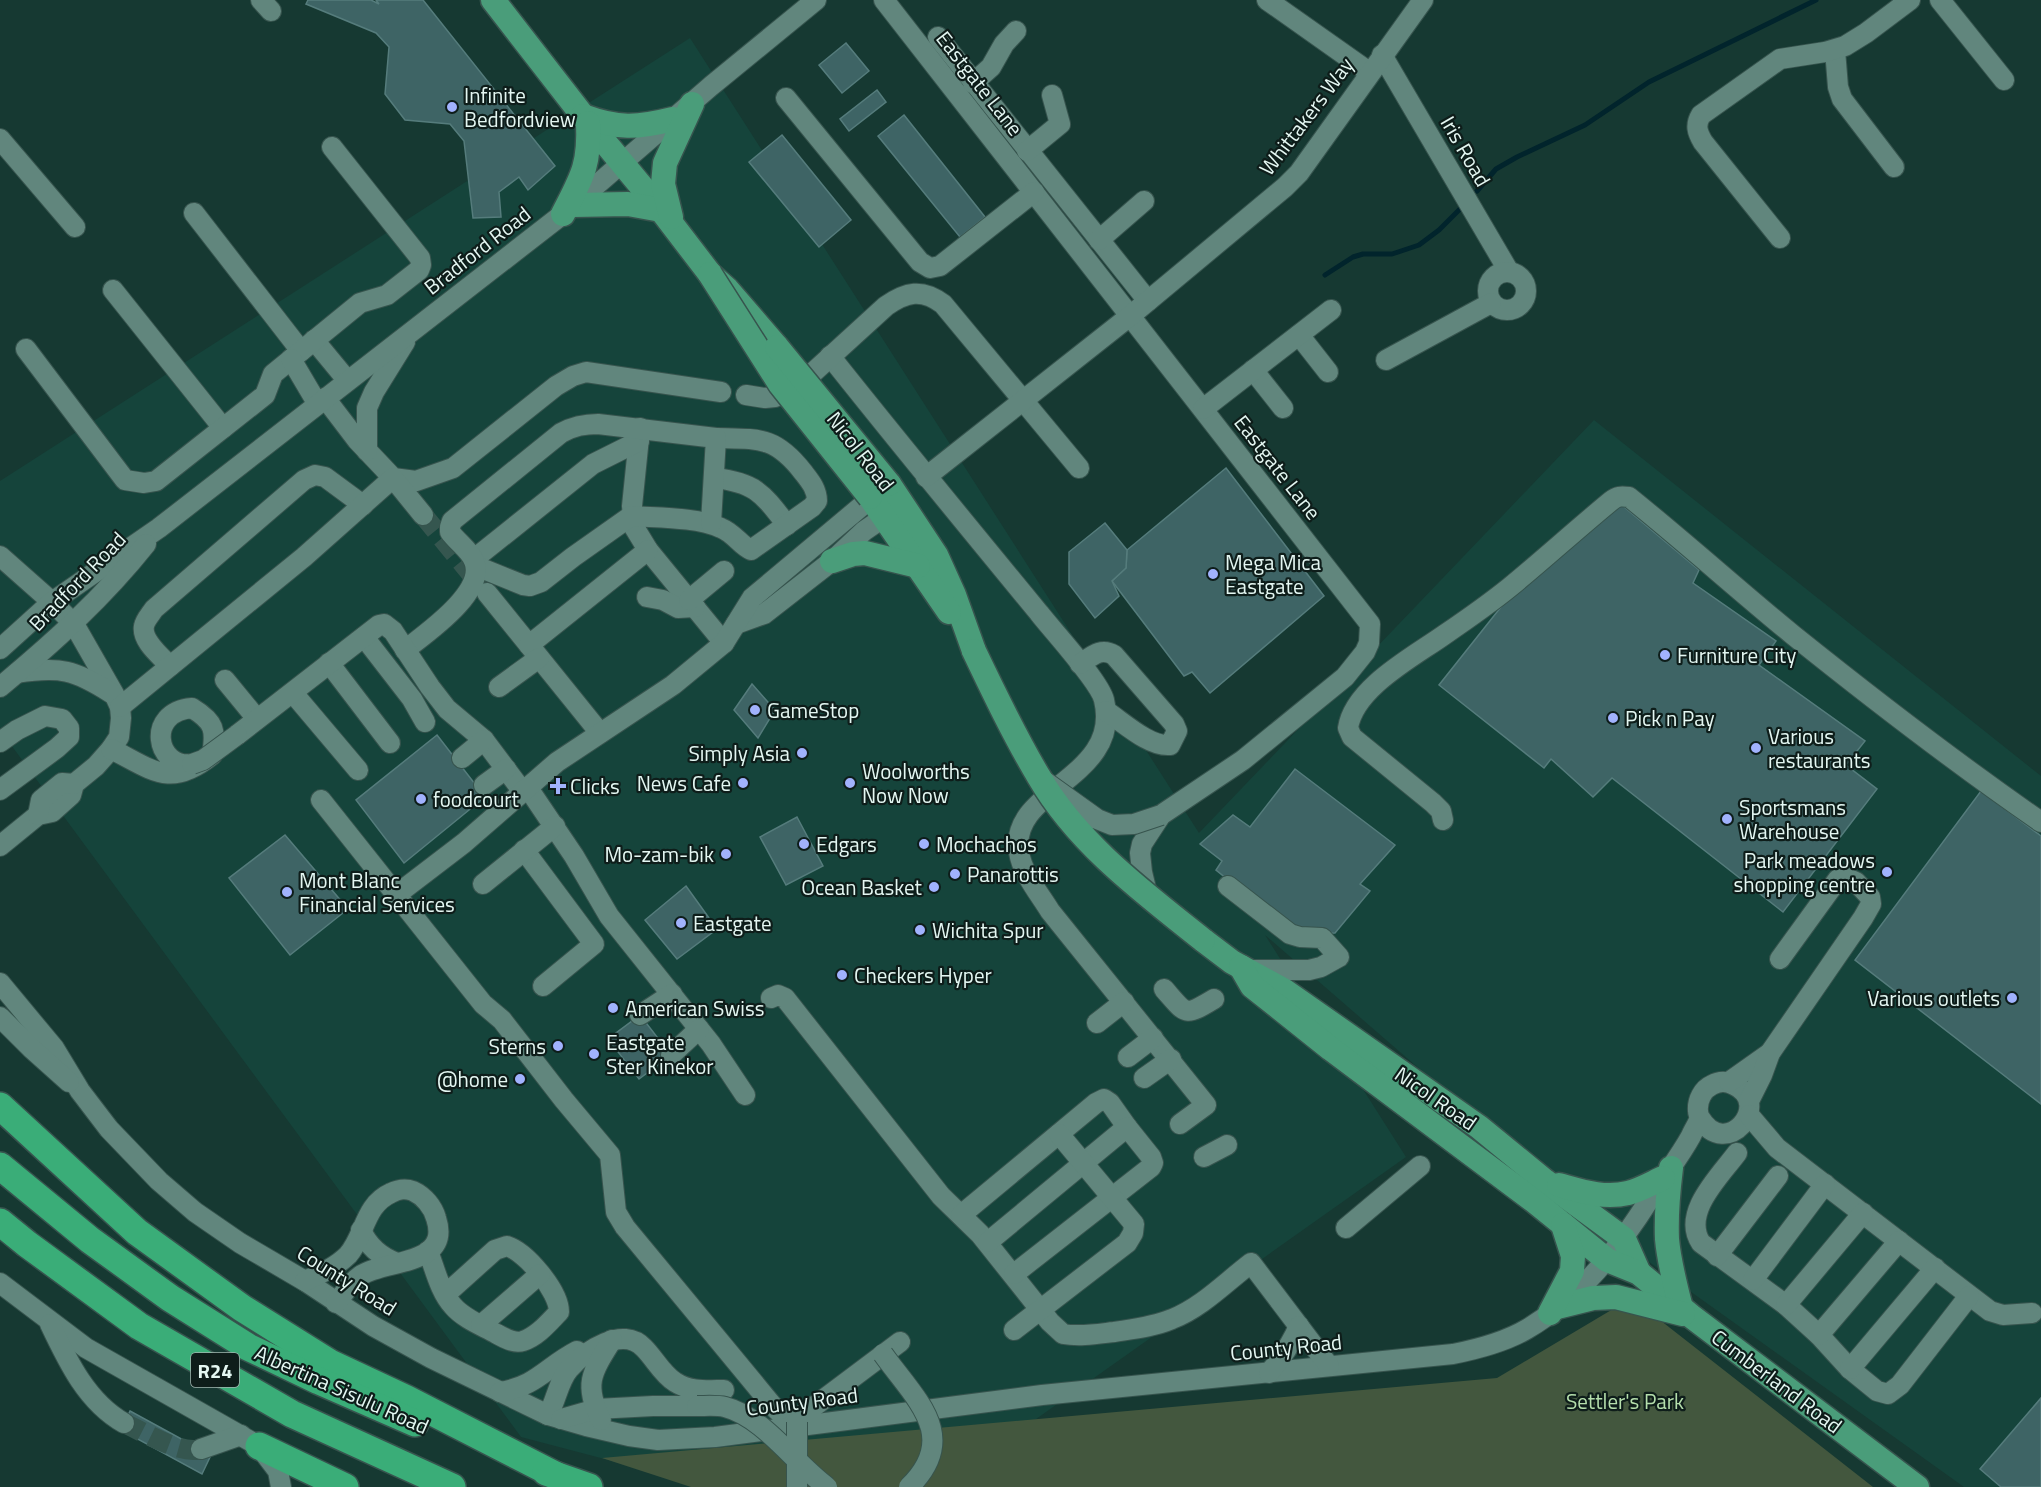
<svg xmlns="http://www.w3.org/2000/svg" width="2041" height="1487" font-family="'Titillium Web',sans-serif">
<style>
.built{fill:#15443b}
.green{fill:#43573e}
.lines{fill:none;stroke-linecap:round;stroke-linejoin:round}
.stream{stroke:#01242c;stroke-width:5}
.building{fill:#3e6465;stroke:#557c7c;stroke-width:1.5}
.minor-tunnel{stroke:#35564f;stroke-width:20;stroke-dasharray:20 10;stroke-linecap:butt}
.minor-casing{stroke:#37544e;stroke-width:22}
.major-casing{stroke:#37544e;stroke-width:27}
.highway-casing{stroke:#37544e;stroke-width:30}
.minor{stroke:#61867d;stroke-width:20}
.major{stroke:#4a9d7a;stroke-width:24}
.highway{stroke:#3aad78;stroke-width:27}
.minor-bridge-casing{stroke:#37544e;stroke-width:22;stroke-linecap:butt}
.major-bridge-casing{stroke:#37544e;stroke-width:27;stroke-linecap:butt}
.minor-bridge{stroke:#61867d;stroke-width:20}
.major-bridge{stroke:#4a9d7a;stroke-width:24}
.poi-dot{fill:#a1b2fd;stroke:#0e1d1a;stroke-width:2}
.labels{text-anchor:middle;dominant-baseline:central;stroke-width:4.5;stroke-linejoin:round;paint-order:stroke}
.shield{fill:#0e1d1a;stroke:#a4b6b1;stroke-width:1.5}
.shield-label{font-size:20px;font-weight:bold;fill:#e4f7f2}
.street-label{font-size:21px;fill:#e4f7f2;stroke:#0e1d1a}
.poi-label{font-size:21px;fill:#e4f7f2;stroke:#0e1d1a;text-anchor:start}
.park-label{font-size:21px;fill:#b5dfac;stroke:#0e1d1a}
</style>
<rect width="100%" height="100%" fill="#163932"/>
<polygon class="built" points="690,38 1199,833 1594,420 2041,776 2041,1487 1964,1487 1610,1234 1265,935 1406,1157 940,1487 711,1487 521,1437 0,730 0,481"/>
<polygon class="green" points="1613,1309 1651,1313 1873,1487 691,1487 602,1458 1497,1378"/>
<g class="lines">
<g class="stream">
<polyline points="1477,191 1496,169 1517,157 1585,125 1649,82 1816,0"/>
<polyline points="1325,275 1353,257 1363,254 1392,254 1419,245 1439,230 1460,209"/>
</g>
</g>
<g class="building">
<polygon points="308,0 371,0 379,4 376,0 423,0 555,166 528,190 519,177 499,192 501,217 473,218 464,141 450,124 405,120 385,94 389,47 376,33 306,4"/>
<polygon points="846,43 869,71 842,93 819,65"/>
<polygon points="877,90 886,102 849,131 840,119"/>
<polygon points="904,115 985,217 960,237 878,136"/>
<polygon points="782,135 851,220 819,247 749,162"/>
<polygon points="1226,468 1324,596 1210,693 1192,672 1184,676 1112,581 1126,568 1127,550"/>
<polygon points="1616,500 1699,570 1693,583 1776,641 1759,665 1865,741 1846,765 1877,789 1783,912 1612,778 1593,797 1551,759 1544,768 1439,685 1520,583"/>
<polygon points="1105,523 1127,550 1126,568 1112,581 1119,596 1095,618 1069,584 1069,552"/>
<polygon points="752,684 775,710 758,738 734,710"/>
<polygon points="437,735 485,797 404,863 356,800"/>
<polygon points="1295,769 1395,845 1360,884 1370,891 1335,933 1295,934 1216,870 1222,861 1200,844 1233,815 1250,827"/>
<polygon points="1981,791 2041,836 2041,1104 1855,960"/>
<polygon points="797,817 823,866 786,885 760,837"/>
<polygon points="285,835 348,909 290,955 229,878"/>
<polygon points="686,886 717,929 677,959 645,920"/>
<polygon points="640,1015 671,1055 639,1079 608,1039"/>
<polygon points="2041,1398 2041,1487 2001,1487 1980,1469"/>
<polygon points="130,1411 211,1455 202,1474 121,1430"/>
</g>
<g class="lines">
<g class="minor-tunnel">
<polyline points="423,515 482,587"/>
<path d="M124,1423C144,1432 180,1455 201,1449"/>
</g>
<defs>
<g id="minor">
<polyline points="261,0 271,11"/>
<polyline points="884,0 1370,624 1369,643 1365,652 1345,677 1243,760 1161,815 1142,844 1140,853 1142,872 1148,897"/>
<polyline points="1267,0 1369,72"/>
<polyline points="1940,0 2004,80"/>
<polyline points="938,37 1148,301"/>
<polyline points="1835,50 1838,87 1842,99 1894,167"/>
<polyline points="1382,55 1508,270"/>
<polyline points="973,83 991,67 1004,44 1016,31"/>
<polyline points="786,98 920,262 930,268 940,266 1034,192"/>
<polyline points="0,139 75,227"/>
<polyline points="1027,151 1060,124 1052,95"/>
<polyline points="194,213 301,351"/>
<path d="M1780,238L1703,142C1697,132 1695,125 1701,115L1780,59L1825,52L1845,46L1866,33L1910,0"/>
<polyline points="1099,240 1144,201"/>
<circle cx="1507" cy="291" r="19"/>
<polyline points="113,290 223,428"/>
<polyline points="1299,335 1328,372"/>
<polyline points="314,340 347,380"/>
<polyline points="26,349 125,480 144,483 156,481 265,395 273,374 360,303 387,295 419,270 421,265 420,258 332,147"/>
<path d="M830,356C899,443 969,528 1039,613C1053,631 1100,682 1104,700C1123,778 1008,789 1019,852C1022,873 1039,893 1050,911L1206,1105L1180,1124"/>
<polyline points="291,359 317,403"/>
<polyline points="1386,360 1491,303"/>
<polyline points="1253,370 1283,408"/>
<path d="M746,395L765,398L775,397L795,389L886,306C906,292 922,288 943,304L1079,468"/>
<polyline points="325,398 357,440 393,478 416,481 453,468 556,386 573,376 586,372 721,392"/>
<polyline points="1203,409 1331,310"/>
<polyline points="640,428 632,506 634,527 648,550 724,643"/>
<polyline points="367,451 367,408 374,392 405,342"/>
<polyline points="926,477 1130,316 1285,187 1299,173 1423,0"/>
<path d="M715,478C756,483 762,493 787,525"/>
<polyline points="0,556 52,602 74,624 114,694 120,707 121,718 119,737 111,749 96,766 74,784 71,795 52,812 38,815 0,846"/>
<polyline points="474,559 593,464 639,441"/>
<path d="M476,566L523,585L530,586L541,582L573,557L631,516C659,518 696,517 721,528C734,533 741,546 751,550L812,507L817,501C817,489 810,481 803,472C775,436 759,439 716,438"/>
<polyline points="487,593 600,733"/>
<polyline points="647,597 663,600 678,608 695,607"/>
<polyline points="689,600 724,571"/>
<polyline points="736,624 764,614 832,561 864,531 896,509"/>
<polyline points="364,637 412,699 425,722"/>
<polyline points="529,645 648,550"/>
<polyline points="0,649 52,602 159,528 563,214 711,86 816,0"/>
<path d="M405,650C425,634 487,592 474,561C470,550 457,542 450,532V527L452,521L561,433C574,426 584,424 598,424L716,438L711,523"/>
<polyline points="329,663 390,743"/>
<path d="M1080,664C1092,656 1101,647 1114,655L1174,724L1177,731L1170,745C1149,747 1123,722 1106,711"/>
<path d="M170,666C161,656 141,641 144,626C145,620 150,615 154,609L304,480L315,475L325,477L363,505"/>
<path d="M17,673C60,666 75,670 111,693"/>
<polyline points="225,680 257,719"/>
<path d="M0,687C53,643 103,598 146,544"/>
<polyline points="499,687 539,658"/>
<polyline points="293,693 358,770"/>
<polyline points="120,707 304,557 393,478 423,515"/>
<polyline points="237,735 379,625 384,624 393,631 430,687 447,709 484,740 523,792"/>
<polyline points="0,742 17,730 45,716 62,719 69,728 69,737 57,748 0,790"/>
<path d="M111,749C153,770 170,789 212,755C216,730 215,722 192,708C145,712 156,769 192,764"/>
<polyline points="462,758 484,740"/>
<polyline points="484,785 506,769"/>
<polyline points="528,788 574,856 609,916 711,1044 745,1095"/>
<polyline points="321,800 483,1004 502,1020 564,1100 610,1155 616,1212 625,1227 772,1405 781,1414 797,1422"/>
<polyline points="38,815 41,800 62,783 74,784"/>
<path d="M1443,820L1441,811L1433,803L1352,737L1348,728C1354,688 1413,657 1444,635C1466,620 1489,604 1510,587C1544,559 1577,529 1611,501C1617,496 1621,496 1629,497C1685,542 1738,590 1793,635C1874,700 1956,763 2041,822"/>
<polyline points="524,850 594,944 543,986"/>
<polyline points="483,884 555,826"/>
<polyline points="1228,886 1290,934 1300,937 1322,938 1339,957 1321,967 1309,970 1250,970"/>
<polyline points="396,895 464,843 557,762 673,685 724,643 752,598 882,489"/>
<path d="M0,983L54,1048L80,1091L109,1129L159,1181L195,1212L240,1243L305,1281L373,1326L431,1358L548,1415L586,1426L629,1436L658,1440L715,1437L1042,1395L1453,1354C1478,1349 1505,1342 1527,1329C1581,1297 1618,1249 1651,1197C1664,1176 1679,1158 1691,1136C1693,1131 1697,1125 1699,1120C1700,1115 1698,1115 1698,1111C1697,1100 1703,1089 1712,1085C1719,1081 1727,1081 1734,1085C1774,1104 1726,1161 1700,1118"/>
<path d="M1164,989C1187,1015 1184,1017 1214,999"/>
<path d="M771,998L778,995L785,998L941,1196L980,1234L1050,1322L1063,1334C1080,1337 1097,1334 1114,1332C1133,1329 1153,1327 1172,1319C1201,1308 1226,1282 1251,1263L1329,1366"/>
<polyline points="640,1015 672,994"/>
<polyline points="0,1017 31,1048 69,1082"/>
<polyline points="1097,1023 1124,1002"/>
<polyline points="671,1055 699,1029"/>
<polyline points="1128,1057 1153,1038"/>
<polyline points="1144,1078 1171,1059"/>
<polyline points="1729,1082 1770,1053"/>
<polyline points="1749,1101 1762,1075 1770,1053 1863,918 1871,904 1870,897 1856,882 1845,877 1838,879 1780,959"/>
<polyline points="1749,1115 1777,1148 1990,1311 2003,1315 2032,1313"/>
<path d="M1737,1153C1720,1176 1681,1213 1701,1243L1786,1305L1819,1335L1850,1369L1877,1391L1888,1394L1900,1385L1969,1296"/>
<polyline points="1204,1157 1227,1145"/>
<polyline points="961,1215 1096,1103 1104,1099 1110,1103 1127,1127"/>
<polyline points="1346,1228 1420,1166"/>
<path d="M361,1230C368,1246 381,1257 397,1263"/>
<polyline points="988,1242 1127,1127 1151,1157 1153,1163 1151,1167 1014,1274"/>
<path d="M428,1251C435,1269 440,1292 453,1306C464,1319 483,1326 497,1334C505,1338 514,1344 523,1341C538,1336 549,1322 559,1312C559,1291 526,1252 507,1246L495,1250L446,1294"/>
<polyline points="1717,1256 1778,1176"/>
<polyline points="1753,1280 1825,1184"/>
<path d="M305,1281C320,1274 336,1267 348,1255C365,1236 364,1205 391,1193C399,1189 405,1188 413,1191C424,1196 433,1207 436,1218C452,1267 384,1259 360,1276C351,1282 343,1295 336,1303"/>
<polyline points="0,1283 86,1348 259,1446 278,1471 281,1487"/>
<polyline points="1786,1305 1863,1213"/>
<path d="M50,1324C68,1362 87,1402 124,1423"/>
<polyline points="481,1325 540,1274"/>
<polyline points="1014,1330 1127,1243 1133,1233 1134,1224 1059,1134"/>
<polyline points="1819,1335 1899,1241"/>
<polyline points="1850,1369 1935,1268"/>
<path d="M1269,1373C1282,1358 1291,1344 1299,1326"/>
<path d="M500,1392C537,1386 546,1367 577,1351"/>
<path d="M548,1415C556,1401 559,1380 569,1369C585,1351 623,1325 644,1348C655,1359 662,1374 675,1382C690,1392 707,1390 724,1390"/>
<polyline points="561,1419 596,1409 653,1406 697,1406"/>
<path d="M601,1420C583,1384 592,1372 612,1340"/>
<polyline points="796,1420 900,1342"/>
<polyline points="201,1449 241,1435"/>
</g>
<g id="major">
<polyline points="493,0 583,116 661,210 710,274 727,289 777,347"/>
<path d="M583,116C618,129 637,128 673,119"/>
<polyline points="573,205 628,204 661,210"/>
<path d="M563,214C582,177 590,165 588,123"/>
<polyline points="671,217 663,184 665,163 692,104"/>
<polyline points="889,484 936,555 954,595 974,651"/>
<polyline points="870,497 949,612"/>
<polyline points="832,561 853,554 865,553 918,566"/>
<polyline points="1203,940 1232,962 1285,991 1479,1127 1545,1181 1624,1239 1639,1273"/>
<polyline points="1241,967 1252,986 1331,1049 1534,1201 1607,1260 1639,1273 1691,1316 1917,1487"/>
<path d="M1671,1168C1668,1192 1666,1215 1667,1239C1669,1262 1675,1285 1681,1308"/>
<path d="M1559,1185C1581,1191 1604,1199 1628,1193C1640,1190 1652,1183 1663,1178"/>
<polyline points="1557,1307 1593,1298 1616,1297 1683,1314"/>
<polyline points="1550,1313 1572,1271 1573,1256 1563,1225"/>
</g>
<g id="highway">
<polyline points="0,1106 137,1232 242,1308 330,1363 407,1399 561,1478"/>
<polyline points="0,1166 90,1240 170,1298 248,1347 319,1381 415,1423"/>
<polyline points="0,1222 27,1244 139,1326 292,1414 452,1487"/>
<polyline points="259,1446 345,1487"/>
<polyline points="546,1472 589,1487"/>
</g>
</defs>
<use href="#minor" class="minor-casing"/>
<use href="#major" class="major-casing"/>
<use href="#highway" class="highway-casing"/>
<use href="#minor" class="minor"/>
<use href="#major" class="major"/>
<use href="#highway" class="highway"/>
<defs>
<g id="minor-bridge">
<polyline points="192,764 203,760 237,735"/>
<polyline points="1044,781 1097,819 1112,825 1134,824 1161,815"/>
<path d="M883,1354C915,1399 961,1436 909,1487"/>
<path d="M697,1406C706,1406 717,1405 725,1407C764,1417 795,1464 827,1487"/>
<polyline points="797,1422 797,1487"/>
</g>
<g id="major-bridge">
<polyline points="710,274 780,384 870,497"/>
<polyline points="777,347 889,484"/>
<path d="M974,651C994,693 1015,737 1039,777C1078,844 1143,892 1203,940"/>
</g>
</defs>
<use href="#minor-bridge" class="minor-bridge-casing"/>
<use href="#major-bridge" class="major-bridge-casing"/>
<use href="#minor-bridge" class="minor-bridge"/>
<use href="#major-bridge" class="major-bridge"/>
</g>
<g class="poi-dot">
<circle cx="452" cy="107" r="6"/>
<circle cx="1213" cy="574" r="6"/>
<circle cx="1665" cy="655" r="6"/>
<circle cx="755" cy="710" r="6"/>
<circle cx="1613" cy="718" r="6"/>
<circle cx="1756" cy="748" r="6"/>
<circle cx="802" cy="753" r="6"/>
<circle cx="743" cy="783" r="6"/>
<circle cx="850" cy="783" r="6"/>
<path d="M555 777h6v6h6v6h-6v6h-6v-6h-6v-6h6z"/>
<circle cx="421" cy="799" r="6"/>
<circle cx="1727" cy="819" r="6"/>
<circle cx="804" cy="844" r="6"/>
<circle cx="924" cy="844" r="6"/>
<circle cx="726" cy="854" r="6"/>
<circle cx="1887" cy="872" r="6"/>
<circle cx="955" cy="874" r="6"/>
<circle cx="934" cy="887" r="6"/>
<circle cx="287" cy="892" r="6"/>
<circle cx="681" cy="923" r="6"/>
<circle cx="920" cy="930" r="6"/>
<circle cx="842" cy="975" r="6"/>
<circle cx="2012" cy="998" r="6"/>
<circle cx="613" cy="1008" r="6"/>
<circle cx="558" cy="1046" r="6"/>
<circle cx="594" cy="1054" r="6"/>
<circle cx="520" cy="1079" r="6"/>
</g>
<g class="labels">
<rect class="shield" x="191" y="1353" width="48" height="34" rx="4.5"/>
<g class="shield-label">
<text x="215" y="1370">R24</text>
</g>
<g class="street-label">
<text transform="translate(980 83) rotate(52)">Eastgate Lane</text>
<text transform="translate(1306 116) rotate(-53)">Whittakers Way</text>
<text transform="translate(1466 151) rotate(60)">Iris Road</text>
<text transform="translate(477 250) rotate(-38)">Bradford Road</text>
<text transform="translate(861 451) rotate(52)">Nicol Road</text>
<text transform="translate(1278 467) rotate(52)">Eastgate Lane</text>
<text transform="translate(77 581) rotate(-46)">Bradford Road</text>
<text transform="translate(1436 1098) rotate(35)">Nicol Road</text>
<text transform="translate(347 1280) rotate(32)">County Road</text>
<text transform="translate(1286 1347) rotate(-6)">County Road</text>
<text transform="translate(1777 1381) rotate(37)">Cumberland Road</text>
<text transform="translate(342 1389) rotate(24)">Albertina Sisulu Road</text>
<text transform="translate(802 1401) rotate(-7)">County Road</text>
</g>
<g class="poi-label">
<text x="464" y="95">Infinite<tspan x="464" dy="24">Bedfordview</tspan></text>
<text x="1225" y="562">Mega Mica<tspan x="1225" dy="24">Eastgate</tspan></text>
<text x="1677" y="655">Furniture City</text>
<text x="767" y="710">GameStop</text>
<text x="1625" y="718">Pick n Pay</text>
<text x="1768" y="736">Various<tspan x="1768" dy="24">restaurants</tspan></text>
<text x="790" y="753" text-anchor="end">Simply Asia</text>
<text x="862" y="771">Woolworths<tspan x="862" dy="24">Now Now</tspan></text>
<text x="731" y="783" text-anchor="end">News Cafe</text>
<text x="570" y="786">Clicks</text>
<text x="433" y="799">foodcourt</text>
<text x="1739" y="807">Sportsmans<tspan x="1739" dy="24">Warehouse</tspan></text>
<text x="816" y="844">Edgars</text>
<text x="936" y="844">Mochachos</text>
<text x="714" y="854" text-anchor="end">Mo-zam-bik</text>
<text x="1875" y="860" text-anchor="end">Park meadows<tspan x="1875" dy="24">shopping centre</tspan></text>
<text x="967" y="874">Panarottis</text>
<text x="299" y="880">Mont Blanc<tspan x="299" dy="24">Financial Services</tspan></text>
<text x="922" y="887" text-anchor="end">Ocean Basket</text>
<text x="693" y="923">Eastgate</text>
<text x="932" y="930">Wichita Spur</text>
<text x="854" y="975">Checkers Hyper</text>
<text x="2000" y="998" text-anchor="end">Various outlets</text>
<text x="625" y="1008">American Swiss</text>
<text x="606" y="1042">Eastgate<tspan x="606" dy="24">Ster Kinekor</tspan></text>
<text x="546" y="1046" text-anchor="end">Sterns</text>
<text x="508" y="1079" text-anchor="end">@home</text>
</g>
<g class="park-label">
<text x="1625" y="1401">Settler's Park</text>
</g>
</g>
</svg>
